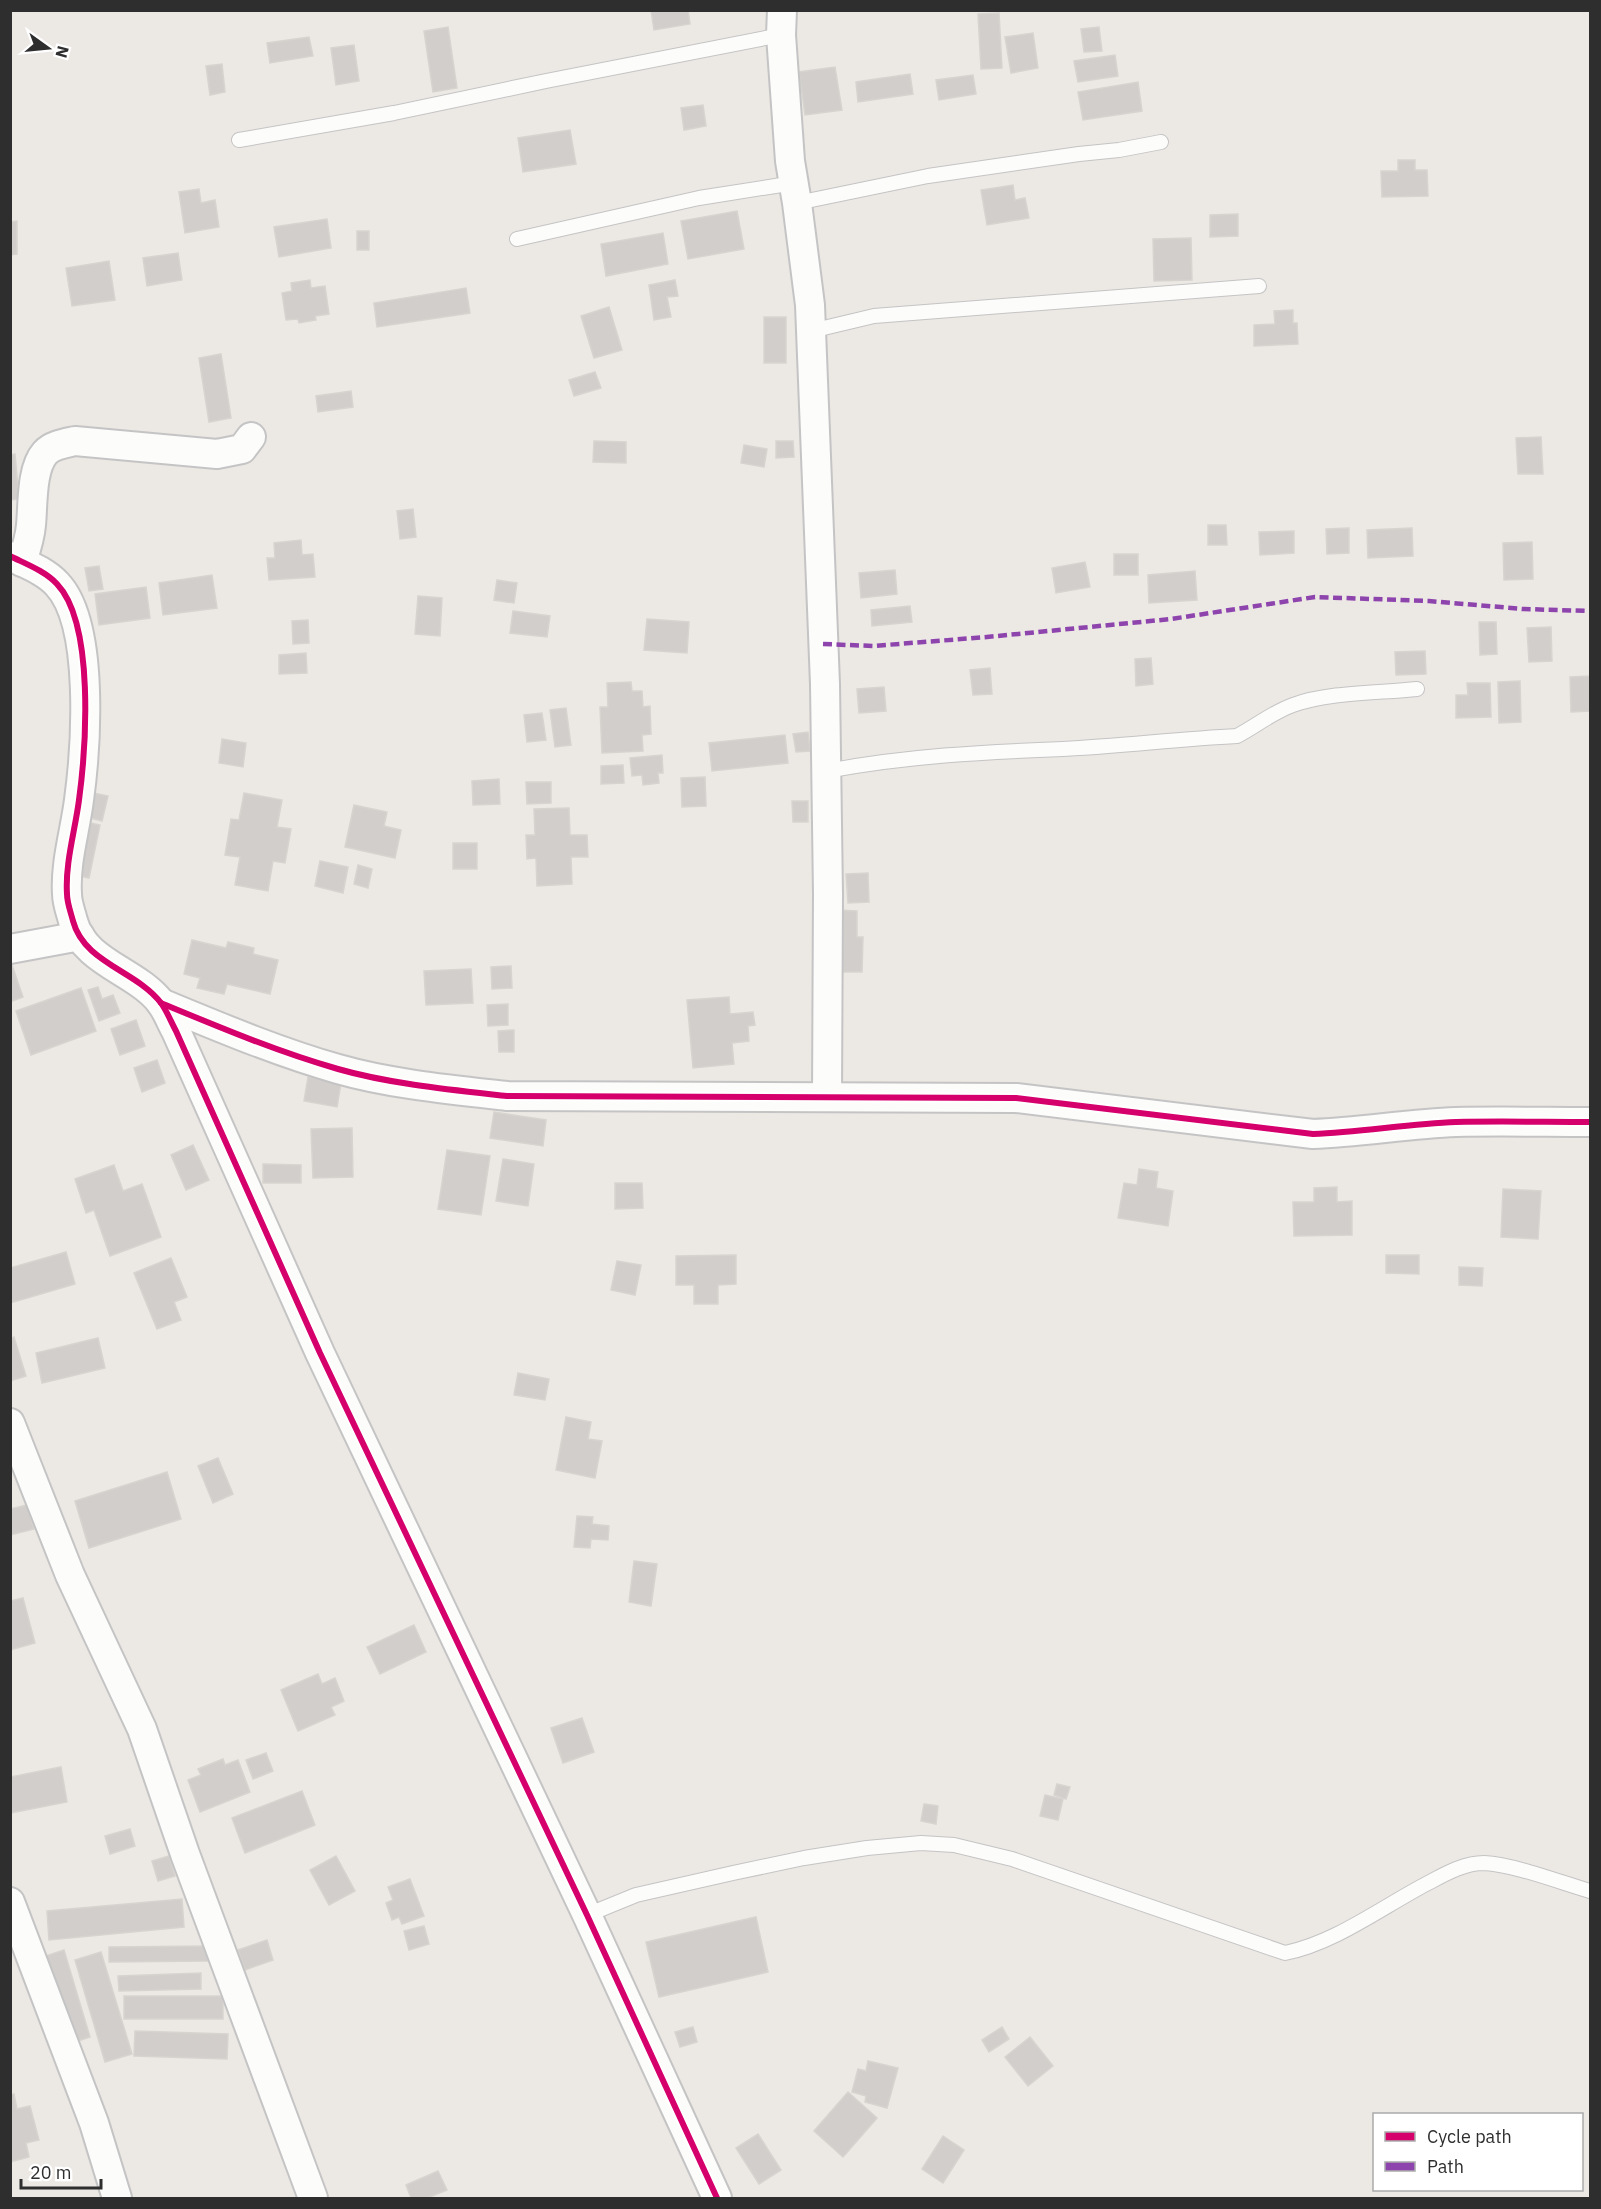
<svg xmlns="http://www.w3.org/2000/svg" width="1601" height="2209" font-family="'IBM Plex Sans',sans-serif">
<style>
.building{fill:#d1cecb;stroke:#d7d4d0;stroke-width:1.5}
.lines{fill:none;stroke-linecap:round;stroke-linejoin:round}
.lane-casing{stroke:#c5c4c5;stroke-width:16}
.street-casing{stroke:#c5c4c5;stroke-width:32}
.lane{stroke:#fcfcfb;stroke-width:14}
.street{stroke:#fcfcfb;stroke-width:28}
.quiet{stroke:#8e44ad;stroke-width:4.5;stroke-dasharray:9 4.5;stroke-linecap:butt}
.cycleway-casing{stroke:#fff;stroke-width:10}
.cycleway{stroke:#d6006c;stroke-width:6}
</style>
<rect width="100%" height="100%" fill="#ece8e4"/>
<g class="building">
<polygon points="651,10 688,10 690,24 654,30"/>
<polygon points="999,13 1002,68 981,69 978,14"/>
<polygon points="448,27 457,88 433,92 424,31"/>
<polygon points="1099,27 1102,51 1084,52 1081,29"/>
<polygon points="1033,33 1038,68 1011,73 1005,37"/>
<polygon points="309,37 313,56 270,63 267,43"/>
<polygon points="354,45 359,81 336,85 331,48"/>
<polygon points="1115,55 1118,76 1078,82 1074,61"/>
<polygon points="222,64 225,92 210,95 206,66"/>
<polygon points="835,67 842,110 805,115 799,72"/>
<polygon points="910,74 913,94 858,102 856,82"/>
<polygon points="973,75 976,94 939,100 936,80"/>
<polygon points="1138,82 1142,111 1083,120 1078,92"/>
<polygon points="703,105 706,126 684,130 681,108"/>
<polygon points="570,130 576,164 523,172 518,138"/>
<polygon points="1398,160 1415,160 1415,170 1427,170 1428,196 1382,197 1381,171 1398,171"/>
<polygon points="1013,185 1015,200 1025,198 1029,218 987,225 981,190"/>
<polygon points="199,189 201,203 215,200 219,227 185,233 179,192"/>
<polygon points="737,211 744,249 688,259 681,221"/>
<polygon points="1238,214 1238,236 1210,237 1210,215"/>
<polygon points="327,219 331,248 279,257 274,227"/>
<polygon points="17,221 17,254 10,255 10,222"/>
<rect x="357" y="231" width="12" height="19"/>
<polygon points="663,233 668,264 606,276 601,244"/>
<polygon points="1191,238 1192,280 1154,281 1153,239"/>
<polygon points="178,253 182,280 147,286 143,258"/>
<polygon points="109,261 115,300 72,306 66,268"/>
<polygon points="310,280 311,288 325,286 329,314 315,316 316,320 299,323 298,319 286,320 282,293 292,291 291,283"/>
<polygon points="675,280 678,296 667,297 671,317 654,320 649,285"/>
<polygon points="466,288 470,313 377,327 374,303"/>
<polygon points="609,307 622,350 594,358 581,316"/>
<polygon points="1293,310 1293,323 1297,323 1298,344 1254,346 1254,325 1275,324 1274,311"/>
<rect x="764" y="317" width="22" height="46"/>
<polygon points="221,354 231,418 209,422 199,358"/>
<polygon points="595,372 601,388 574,396 569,380"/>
<polygon points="351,391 353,407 318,412 316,396"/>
<polygon points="1541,437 1543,474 1518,474 1516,438"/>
<polygon points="594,441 626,442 626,463 593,462"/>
<polygon points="776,441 793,441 794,457 776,458"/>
<polygon points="744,445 767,449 764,467 741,463"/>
<polygon points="15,454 19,499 10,500 10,455"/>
<polygon points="413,509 416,537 400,539 397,511"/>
<polygon points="1208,525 1226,525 1227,545 1208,545"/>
<polygon points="1349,528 1349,553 1327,554 1326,529"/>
<polygon points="1412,528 1413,556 1368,558 1367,530"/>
<polygon points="1294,531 1294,553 1260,555 1259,532"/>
<polygon points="301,540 302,555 313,554 315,577 269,580 267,558 275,558 274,543"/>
<polygon points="1532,542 1533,579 1504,580 1503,543"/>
<rect x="1114" y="554" width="24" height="21"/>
<polygon points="1085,562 1090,587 1056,593 1052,568"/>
<polygon points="99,566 103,589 89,591 85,568"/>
<polygon points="895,570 897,594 861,598 859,573"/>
<polygon points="1195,571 1197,600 1149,603 1148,575"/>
<polygon points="212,575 217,608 163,615 159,583"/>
<polygon points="497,580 517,583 514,603 494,600"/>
<polygon points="146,587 150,618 99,625 95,594"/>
<polygon points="418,596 442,598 440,636 415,634"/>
<polygon points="910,606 912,622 872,626 871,610"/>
<polygon points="513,611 550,616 547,637 510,633"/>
<polygon points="647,619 689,622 687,653 644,650"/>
<polygon points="308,620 309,643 293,644 292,621"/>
<polygon points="1479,622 1496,622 1497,654 1480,655"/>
<polygon points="1551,627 1552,661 1529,662 1527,628"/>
<polygon points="1425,651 1426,674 1396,675 1395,652"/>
<polygon points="306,653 307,673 279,674 279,655"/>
<polygon points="1151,658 1153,684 1136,686 1135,659"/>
<polygon points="990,668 992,694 973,695 970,670"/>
<polygon points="1590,676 1590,711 1571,712 1570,677"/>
<polygon points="1520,681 1521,722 1499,723 1498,682"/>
<polygon points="631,682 632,691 642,691 643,707 650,706 651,734 642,735 643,751 602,753 600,707 608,707 607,683"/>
<polygon points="1467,683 1490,683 1491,717 1456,718 1456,695 1468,695"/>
<polygon points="884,687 886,711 859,713 857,689"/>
<polygon points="566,708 571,745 555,747 550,710"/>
<polygon points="542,713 546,740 527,742 524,715"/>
<polygon points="808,732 810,751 796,752 793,734"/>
<polygon points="785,735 788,763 712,771 709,743"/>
<polygon points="222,739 246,743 243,767 219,763"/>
<polygon points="662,755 663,773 658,773 659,783 643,785 642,775 632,776 630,758"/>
<polygon points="623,765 624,783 601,784 601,766"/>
<polygon points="705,777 706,806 682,807 681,778"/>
<polygon points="499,779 500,804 473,805 472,781"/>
<polygon points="526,782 551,782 551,803 527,804"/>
<polygon points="89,792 108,796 102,821 83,816"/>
<polygon points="244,793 282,800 277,827 291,829 285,863 273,861 268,891 235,885 240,857 225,855 231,819 239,820"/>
<polygon points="792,801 808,801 808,822 793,822"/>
<polygon points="354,805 387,812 384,826 401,830 395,858 345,847"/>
<polygon points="569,808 570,835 587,835 588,857 571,857 572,884 537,886 536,858 527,859 526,835 535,835 534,809"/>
<polygon points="86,822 100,825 89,878 75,875"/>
<rect x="453" y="843" width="24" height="26"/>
<polygon points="320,861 348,867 343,893 315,886"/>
<polygon points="358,865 372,869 368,888 354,884"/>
<polygon points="868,873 869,902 848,903 846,874"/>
<polygon points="837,910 857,911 857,937 863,937 862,972 836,972"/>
<polygon points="192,940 226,948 228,942 254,948 253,954 278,960 270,994 227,984 224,994 197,988 200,978 184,974"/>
<polygon points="12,965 23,997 10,1002 10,966"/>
<polygon points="511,966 512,988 492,989 491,967"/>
<polygon points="471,969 473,1003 426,1005 424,971"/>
<polygon points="98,987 102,999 113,995 120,1013 99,1021 88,990"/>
<polygon points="81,988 96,1031 31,1055 16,1011"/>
<polygon points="729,997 730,1014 753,1012 755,1025 748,1026 749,1041 732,1043 734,1064 693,1068 687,1000"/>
<polygon points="508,1004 508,1025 488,1026 487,1005"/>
<polygon points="136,1020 145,1046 120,1055 111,1029"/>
<polygon points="514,1030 514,1052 499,1052 498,1031"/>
<polygon points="157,1060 165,1083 142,1092 134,1068"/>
<polygon points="308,1077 341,1083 337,1107 304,1101"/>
<polygon points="494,1112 546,1120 543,1146 490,1138"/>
<polygon points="352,1128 353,1177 313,1178 311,1129"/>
<polygon points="193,1145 209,1180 186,1190 171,1155"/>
<polygon points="447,1150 490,1156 481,1215 438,1209"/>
<polygon points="503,1159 534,1164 528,1206 496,1201"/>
<polygon points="263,1164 301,1165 301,1183 263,1183"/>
<polygon points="114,1165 123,1191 142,1184 161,1237 110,1256 94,1210 86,1213 75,1179"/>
<polygon points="1139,1169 1158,1172 1156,1188 1173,1191 1168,1226 1118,1218 1124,1183 1137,1185"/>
<polygon points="615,1183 642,1183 643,1208 615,1209"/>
<polygon points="1337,1187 1337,1202 1352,1201 1352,1235 1294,1236 1293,1202 1314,1202 1314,1188"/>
<polygon points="1503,1189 1541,1191 1538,1239 1501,1237"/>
<polygon points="66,1252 75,1284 10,1303 10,1268"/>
<polygon points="736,1255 736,1284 718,1285 718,1304 694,1304 694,1285 676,1285 676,1256"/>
<polygon points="1386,1255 1419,1255 1419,1274 1386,1273"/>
<polygon points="171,1258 187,1297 174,1302 181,1320 157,1329 134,1273"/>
<polygon points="617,1261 641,1265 635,1295 611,1290"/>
<polygon points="1459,1267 1483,1268 1482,1286 1459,1285"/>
<polygon points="14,1337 26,1376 10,1381 10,1339"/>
<polygon points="98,1338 105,1368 42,1383 36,1353"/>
<polygon points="518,1373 549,1379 545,1400 514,1395"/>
<polygon points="566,1417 591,1422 588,1439 602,1441 595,1478 556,1470"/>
<polygon points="218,1458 233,1494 213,1503 198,1466"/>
<polygon points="167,1472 181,1519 89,1548 75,1501"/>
<polygon points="27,1505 34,1529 10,1535 10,1509"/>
<polygon points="577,1516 593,1517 592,1524 609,1526 608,1540 591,1539 590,1548 574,1547"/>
<polygon points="634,1561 657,1564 651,1606 629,1602"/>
<polygon points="23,1598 35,1643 10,1650 10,1601"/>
<polygon points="414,1625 426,1652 380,1674 367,1647"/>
<polygon points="318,1674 322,1684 335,1678 344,1701 331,1707 335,1715 298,1731 281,1690"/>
<polygon points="582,1718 594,1752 563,1763 551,1728"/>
<polygon points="266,1753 273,1771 253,1779 246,1760"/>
<polygon points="223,1759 225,1765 238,1760 250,1792 200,1812 188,1780 201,1775 198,1769"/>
<polygon points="61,1767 67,1802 10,1813 10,1777"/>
<polygon points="1057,1784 1070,1787 1066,1799 1054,1795"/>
<polygon points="302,1791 315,1825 245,1853 232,1818"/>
<polygon points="1045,1795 1063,1799 1058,1820 1040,1816"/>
<polygon points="924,1804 938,1806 936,1824 921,1821"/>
<polygon points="130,1829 135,1846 110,1854 105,1836"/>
<polygon points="169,1856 175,1876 158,1881 152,1861"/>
<polygon points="336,1856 355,1891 329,1905 310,1870"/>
<polygon points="410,1879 424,1916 402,1924 399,1917 392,1920 386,1903 393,1900 388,1887"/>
<polygon points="182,1899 184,1927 49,1940 47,1911"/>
<polygon points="756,1917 768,1972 659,1997 646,1942"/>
<polygon points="424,1926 429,1944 409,1950 404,1931"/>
<polygon points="267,1940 273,1960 245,1970 238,1950"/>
<polygon points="208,1946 208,1961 109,1962 109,1947"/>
<polygon points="64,1950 90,2037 69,2044 43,1957"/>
<polygon points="101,1952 132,2054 105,2062 75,1960"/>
<polygon points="201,1973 201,1989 119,1991 118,1976"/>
<rect x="124" y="1996" width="99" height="23"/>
<polygon points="693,2027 697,2042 680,2047 675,2032"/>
<polygon points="1002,2027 1009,2039 989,2052 982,2040"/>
<polygon points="135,2031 228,2034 227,2059 134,2056"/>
<polygon points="1030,2037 1053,2066 1028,2086 1005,2057"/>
<polygon points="868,2061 898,2068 887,2108 865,2102 866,2096 852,2092 858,2069 866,2071"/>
<polygon points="848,2092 877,2118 843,2157 814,2131"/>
<polygon points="14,2094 17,2109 30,2106 39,2140 26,2143 29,2157 10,2162 10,2095"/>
<polygon points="758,2134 781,2170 759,2184 736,2148"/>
<polygon points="943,2136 964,2150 943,2183 922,2169"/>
<polygon points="438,2171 447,2190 427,2198 411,2198 406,2185"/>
</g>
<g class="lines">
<defs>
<g id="lane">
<polyline points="239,140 394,113 546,81 781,35"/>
<polyline points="797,203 928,176 1079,154 1119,150 1161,142"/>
<polyline points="517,239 699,198 794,183"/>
<polyline points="811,331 874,316 1259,286"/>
<path d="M827,771C905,756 984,752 1063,749C1121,746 1179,739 1237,736C1256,726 1273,712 1293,705C1328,692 1380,693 1417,689"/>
<path d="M587,1915L636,1895L733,1873L804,1858L867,1848L921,1843L954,1845L1012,1859L1285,1953C1335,1943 1382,1907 1428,1883C1445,1874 1464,1863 1484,1863C1516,1865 1559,1882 1590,1891"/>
</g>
<g id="street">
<polyline points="782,10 781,35 790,161 797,203 810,305 825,684 828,894 827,1097"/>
<path d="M10,556C26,564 45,571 57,584C95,624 86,748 79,800C75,831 65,863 67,894C67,903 71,913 73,921C84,963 137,971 161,1003C167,1011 171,1022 176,1031L320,1353L587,1915L717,2198"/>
<path d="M22,562C26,550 30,538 31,525C33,505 31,469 45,453C52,445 66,443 75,441L217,454L242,449L251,437"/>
<polyline points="10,949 80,936"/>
<path d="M161,1003C219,1027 278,1052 338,1069C390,1084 453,1090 507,1096L1016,1098L1313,1134C1361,1132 1408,1124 1456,1122C1501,1121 1546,1122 1590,1122"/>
<polyline points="10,1423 70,1575 142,1729 185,1854 313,2198"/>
<polyline points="10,1902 94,2123 117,2198"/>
</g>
</defs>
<use href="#lane" class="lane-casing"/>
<use href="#street" class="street-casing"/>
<use href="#lane" class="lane"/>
<use href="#street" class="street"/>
<polyline class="quiet" points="823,644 873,646 987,637 1171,619 1315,597 1429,601 1523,609 1590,611"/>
<defs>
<g id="cycleway">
<path d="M10,556C26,564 45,571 57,584C95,624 86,748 79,800C75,831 65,863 67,894C67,903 71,913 73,921C84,963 137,971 161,1003C167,1011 171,1022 176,1031L320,1353L587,1915L717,2198"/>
<path d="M161,1003C219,1027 278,1052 338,1069C390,1084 453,1090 507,1096L1016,1098L1313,1134C1361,1132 1408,1124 1456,1122C1501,1121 1546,1122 1590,1122"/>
</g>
</defs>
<use href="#cycleway" class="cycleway-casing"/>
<use href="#cycleway" class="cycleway"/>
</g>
<rect width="1601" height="2209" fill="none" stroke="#2e2e2e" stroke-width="24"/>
<rect x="1373" y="2113" width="210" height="78" fill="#ffffff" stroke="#ababab" stroke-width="1.5"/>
<rect x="1385" y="2132" width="30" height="9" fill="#d6006c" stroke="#ababab" stroke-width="1.5"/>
<text x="1427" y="2143" font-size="18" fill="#2e2e2e">Cycle path</text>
<rect x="1385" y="2162" width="30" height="9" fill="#8e44ad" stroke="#ababab" stroke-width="1.5"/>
<text x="1427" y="2173" font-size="18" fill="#2e2e2e">Path</text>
<g transform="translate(48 48) rotate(105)" stroke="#ffffff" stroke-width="4.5" paint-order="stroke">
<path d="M0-4.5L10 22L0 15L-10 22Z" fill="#2e2e2e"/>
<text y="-9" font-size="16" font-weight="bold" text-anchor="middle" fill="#2e2e2e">N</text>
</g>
<path d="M21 2179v9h80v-9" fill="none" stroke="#2e2e2e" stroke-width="3"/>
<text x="30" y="2179" font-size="18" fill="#2e2e2e" stroke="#ffffff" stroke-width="4.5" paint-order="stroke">20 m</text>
</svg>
